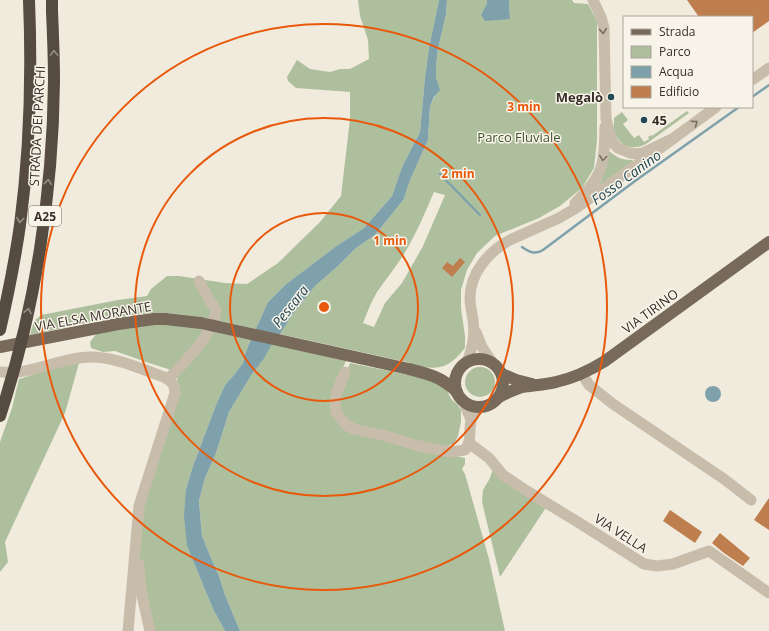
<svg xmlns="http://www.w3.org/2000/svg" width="769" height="631" font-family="'Open Sans',sans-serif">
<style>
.green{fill:#aebf9e;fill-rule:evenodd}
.water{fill:#7ea1ac}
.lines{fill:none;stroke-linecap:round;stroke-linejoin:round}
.stream{stroke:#7ea1ac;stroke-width:2.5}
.building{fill:#bf7e4d}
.minor{stroke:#c8bdaa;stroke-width:11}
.major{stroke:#776a5b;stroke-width:12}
.highway{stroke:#564b41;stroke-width:12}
.major-bridge{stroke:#776a5b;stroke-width:12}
.highway-bridge{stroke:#564b41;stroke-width:12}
.oneway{stroke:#786f63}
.oneway2{stroke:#978f84}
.ring{fill:none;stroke:#e8590c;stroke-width:2}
.poi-dot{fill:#214855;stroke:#f9f4e9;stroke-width:1.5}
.labels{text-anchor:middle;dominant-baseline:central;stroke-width:3;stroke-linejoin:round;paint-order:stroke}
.shield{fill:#f9f4e9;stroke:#706a63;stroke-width:1}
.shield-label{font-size:12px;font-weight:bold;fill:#362f29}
.poi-label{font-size:13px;font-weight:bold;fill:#362f29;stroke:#f9f4e9;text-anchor:end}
.street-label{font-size:13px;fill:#362f29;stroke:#f9f4e9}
.park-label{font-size:13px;fill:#3e532e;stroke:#f9f4e9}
.water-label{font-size:14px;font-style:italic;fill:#214855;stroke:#f9f4e9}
.centre{fill:#e8590c;stroke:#f9f4e9;stroke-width:2}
.ring-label{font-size:12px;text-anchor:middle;font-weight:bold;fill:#e8590c;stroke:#f9f4e9;stroke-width:3;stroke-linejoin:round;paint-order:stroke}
</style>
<rect width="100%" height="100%" fill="#f1ebdd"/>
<g class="green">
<polygon points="358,0 439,0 429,48 425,77 420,132 402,167 392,196 364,228 335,247 285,285 268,302 256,329 202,317 169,313 151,313 105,319 30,335 34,321 41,315 118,300 147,296 151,289 167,276 179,276 225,283 247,284 278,263 320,222 341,196 350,119 350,92 296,88 288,81 287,77 297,60 310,69 330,72 340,69 350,69 369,59 368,40 360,16"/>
<path d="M447,0H487V3L481,15L510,18L509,0H572L574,3L588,4L597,21V140L594,168L582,188L560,206L539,218L495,236L477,253L467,270L461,290V308L465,336V348C448,370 437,370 411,365V363L280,334L293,314L315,286L338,266L356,248L375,235L404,199L407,189L411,178L428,140L430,106L434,98L439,90L436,77V65L438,49L446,14ZM434,192L445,195L423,246L402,283L385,303L374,327L363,323C367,313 371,302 377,292C386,279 396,267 404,254C416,234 425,213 434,192Z"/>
<path d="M687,111L689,113L646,144C633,151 618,147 614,130C614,126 614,122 614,118L622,112L628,120L623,124L634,138L639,135L644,142L649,139L648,137L651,135L652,136Z"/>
<path d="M609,151C618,158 621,160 633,160L632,162L597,187L601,181Z"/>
<polygon points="155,324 178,324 251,340 245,354 243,363 234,375 225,385 216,405 193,466 186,489 187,546 213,609 225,631 152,631 142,584 138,543 142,504 178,389 177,378 174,373 168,369 149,363 115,351 103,352 91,348 90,342 97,333"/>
<polygon points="272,344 346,361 335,386 334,417 418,448 465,458 465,464 462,469 465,474 489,559 505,631 240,631 225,595 219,576 211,558 202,536 199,501 205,478 216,453 229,412 252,374"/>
<polygon points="71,363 79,363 65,413 5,542 8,562 0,572 0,442 12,408 19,379"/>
<polygon points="350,363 438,381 446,388 448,393 452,400 457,404 461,410 461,422 458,436 454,444 445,447 353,426 339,410 342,383"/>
<circle cx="480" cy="382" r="15"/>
<polygon points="494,468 547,506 500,577 482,502 483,490 490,478 492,472"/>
</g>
<g class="water">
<polygon points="439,0 447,0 446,14 438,49 436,65 436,77 440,90 434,97 430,106 428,140 411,178 407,189 404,199 375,235 356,248 338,266 315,286 293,314 280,334 272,344 263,360 261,362 252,374 229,412 216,453 205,478 199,501 202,536 211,558 219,576 225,595 240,631 225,631 213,609 187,546 184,516 186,489 193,466 216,405 225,385 234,375 243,363 245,354 250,342 268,302 285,285 335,247 364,228 392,196 402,167 420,132 425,77 429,48"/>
<polygon points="487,0 509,0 510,19 485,21 481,15 487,3"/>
<circle cx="713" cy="394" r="8"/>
</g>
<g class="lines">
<g class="stream">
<polyline points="752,97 769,85"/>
<polyline points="440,174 480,215"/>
<path d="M522,247C529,252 535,255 543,250L635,181L739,107"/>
</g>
</g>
<g class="building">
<polygon points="687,0 769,0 769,21 752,33 752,17 699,17"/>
<polygon points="460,258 465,262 452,277 442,268 447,262 453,266"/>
<polygon points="769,498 769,530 754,520"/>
<polygon points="670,510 702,532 695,543 663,521"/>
<polygon points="720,533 750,558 743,566 724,553 712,543"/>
</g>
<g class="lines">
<g class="minor">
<polyline points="593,0 601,17 604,28 606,119 611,137 613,143 618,148 630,153 636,154 643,153 674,138 716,107"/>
<polyline points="752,80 769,68"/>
<path d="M575,203C604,175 604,165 605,127"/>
<polyline points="476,332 482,347 492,362"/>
<path d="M467,362C473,347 475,336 473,320C472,313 470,305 470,298C470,273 489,251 510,240L559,218L576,208L640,163L674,138"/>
<path d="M0,372C6,372 12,373 18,372C43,369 66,357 91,357C116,357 141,369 164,377C171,381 175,384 175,393L139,506L128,631"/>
<path d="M345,372L337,392L335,402L336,412L346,425L354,429L386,436L419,446L451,452L465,450C473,438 468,433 471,421C472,416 476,411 480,407"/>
<polyline points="582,374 589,385 613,404 724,479 751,500"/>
<path d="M168,379C184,363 203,344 213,323C215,319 215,314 216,310L207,296L199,281"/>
<polyline points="463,400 471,420"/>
<polyline points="469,443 489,458 503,475 527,491 581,524 644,564 657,566 673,564 709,551 769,593"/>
<polyline points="139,565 141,591 150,631"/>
</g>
<g class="major">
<polyline points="0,347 118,324 154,319 166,319 201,323"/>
<circle cx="479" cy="383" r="24"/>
<path d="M409,369C429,374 442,377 457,392"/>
<polyline points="502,374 516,380 532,384"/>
<path d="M499,397C506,393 514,390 522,387C533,385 545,385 556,382C574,378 589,371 605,361L769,242"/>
</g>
<g class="highway">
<polyline points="52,0 52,11"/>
<path d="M0,330C8,295 15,260 20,225C30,150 32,75 29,0"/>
</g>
<polyline class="major-bridge" points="201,323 409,369"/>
<path class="highway-bridge" d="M0,416C35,310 53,193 54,81C54,58 53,34 52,11"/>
</g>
<defs><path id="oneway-chevron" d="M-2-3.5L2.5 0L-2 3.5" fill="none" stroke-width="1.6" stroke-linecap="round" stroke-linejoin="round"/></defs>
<g class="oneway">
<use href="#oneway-chevron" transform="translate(603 31) rotate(84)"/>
<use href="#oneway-chevron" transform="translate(695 123) rotate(-36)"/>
<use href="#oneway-chevron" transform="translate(603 158) rotate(98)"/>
</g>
<g class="oneway2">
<use href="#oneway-chevron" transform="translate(54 53) rotate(-91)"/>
<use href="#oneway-chevron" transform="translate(48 182) rotate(-85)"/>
<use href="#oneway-chevron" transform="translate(20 220) rotate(97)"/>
<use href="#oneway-chevron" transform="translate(28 311) rotate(-78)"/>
</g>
<g class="ring">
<circle cx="324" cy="307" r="94"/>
<circle cx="324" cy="307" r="189"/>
<circle cx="324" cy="307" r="283"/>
</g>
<g class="poi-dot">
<circle cx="611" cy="97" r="4"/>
<circle cx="644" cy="120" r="4"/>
</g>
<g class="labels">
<rect class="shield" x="29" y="206" width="32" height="20" rx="3"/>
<g class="shield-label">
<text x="45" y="216">A25</text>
</g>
<g class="poi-label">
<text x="603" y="97">Megalò</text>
<text x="652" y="120" text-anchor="start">45</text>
</g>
<g class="street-label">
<text transform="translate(37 126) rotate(-87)">STRADA DEI PARCHI</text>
<text transform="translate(650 311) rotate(-36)">VIA TIRINO</text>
<text transform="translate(93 316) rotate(-10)">VIA ELSA MORANTE</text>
<text transform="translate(621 533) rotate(33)">VIA VELLA</text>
</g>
<g class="park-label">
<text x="519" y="137">Parco Fluviale</text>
</g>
<g class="water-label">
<text transform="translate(626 177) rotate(-36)">Fosso Canino</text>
<text transform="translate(290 306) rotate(-52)">Pescara</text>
</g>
</g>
<circle cx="324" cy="307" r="6" class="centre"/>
<g class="ring-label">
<text x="524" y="111">3 min</text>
<text x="458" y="178">2 min</text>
<text x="390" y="245">1 min</text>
</g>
<rect x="623" y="16" width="130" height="92" fill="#f9f4e9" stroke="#aba59c"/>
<rect x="631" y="29" width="20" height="6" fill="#776a5b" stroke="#aba59c"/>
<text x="659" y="36" font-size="12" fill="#362f29">Strada</text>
<rect x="631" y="46" width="20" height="12" fill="#aebf9e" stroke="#aba59c"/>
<text x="659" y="56" font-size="12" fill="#362f29">Parco</text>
<rect x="631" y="66" width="20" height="12" fill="#7ea1ac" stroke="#aba59c"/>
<text x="659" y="76" font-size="12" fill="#362f29">Acqua</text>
<rect x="631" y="86" width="20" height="12" fill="#bf7e4d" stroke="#aba59c"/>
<text x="659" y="96" font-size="12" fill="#362f29">Edificio</text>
</svg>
